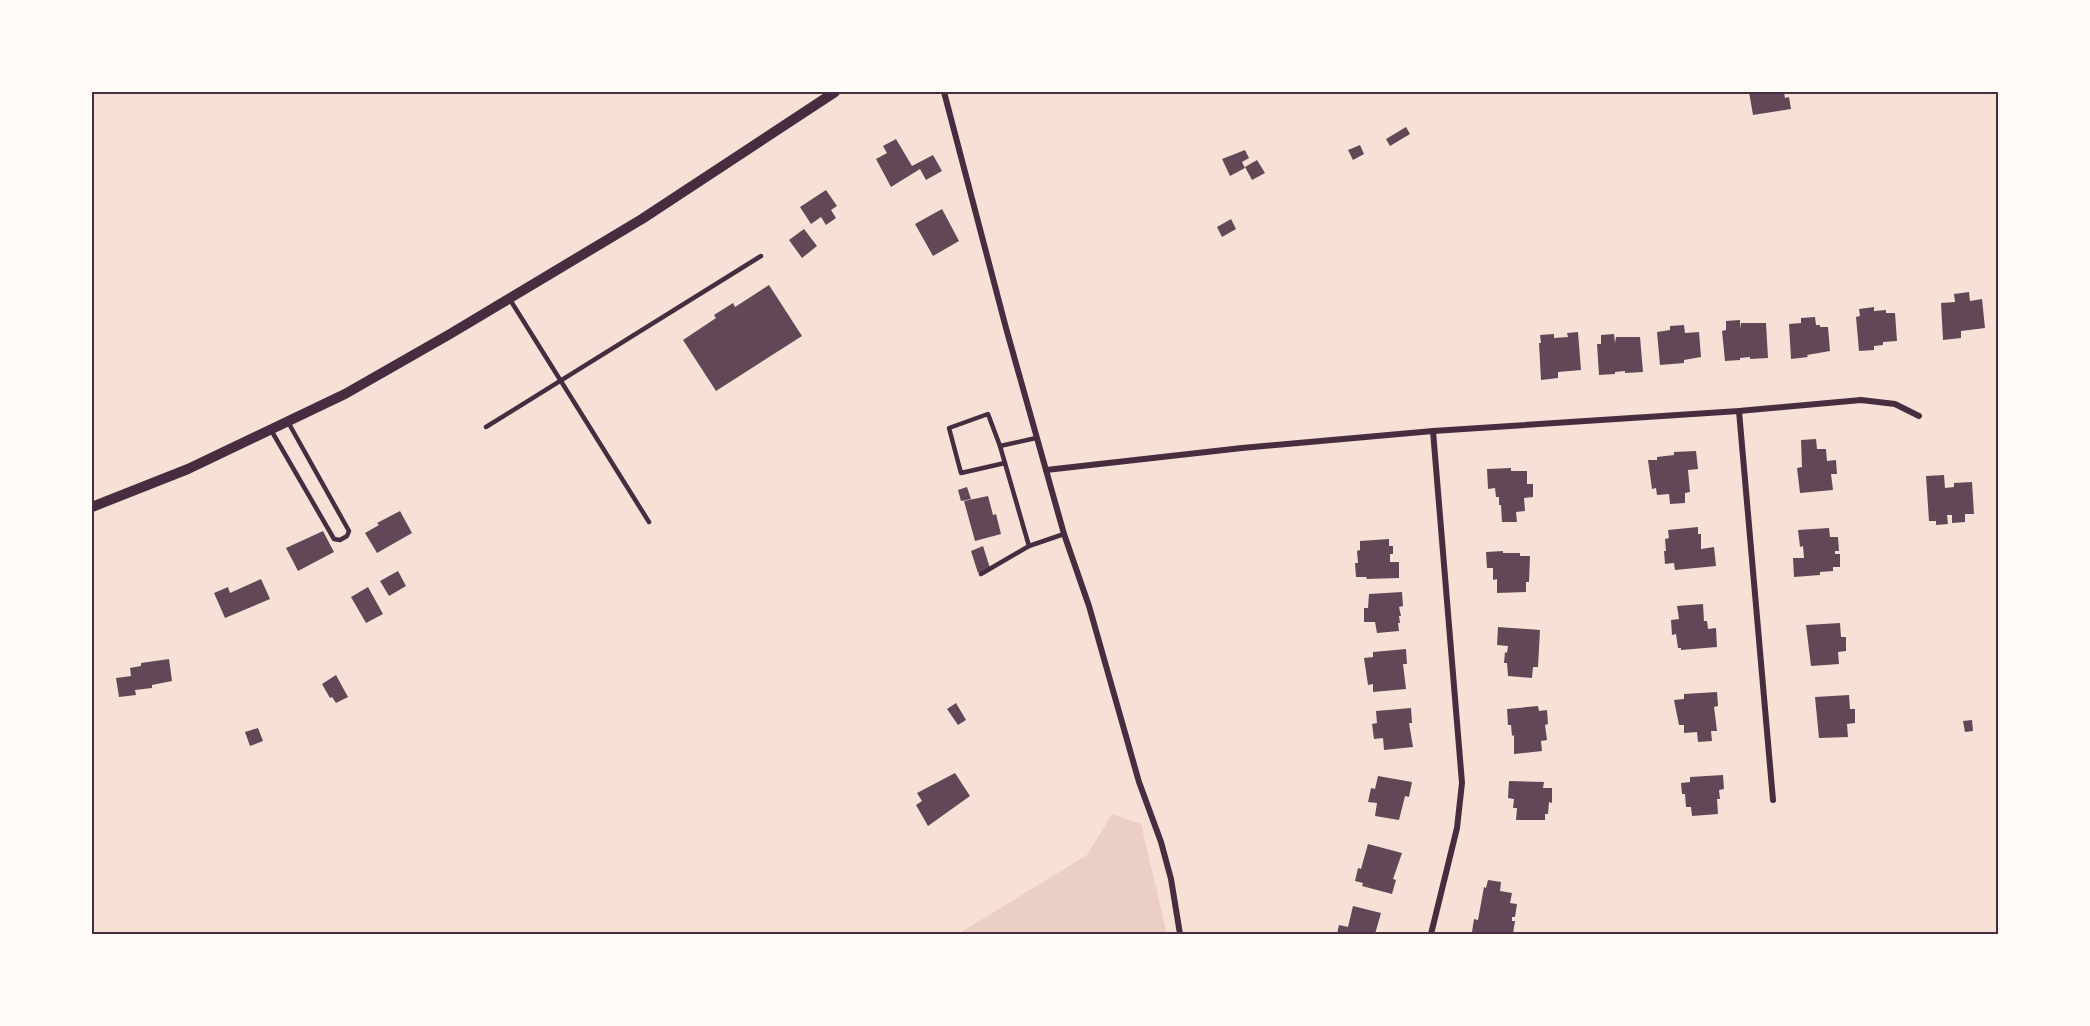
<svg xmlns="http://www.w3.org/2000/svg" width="2090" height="1026" font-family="'Crimson Pro',serif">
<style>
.green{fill:#ebcfc5}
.building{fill:#644757}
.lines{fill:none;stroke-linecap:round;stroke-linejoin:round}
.service{stroke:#4a2c40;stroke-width:4.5}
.minor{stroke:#4a2c40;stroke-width:6}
.tertiary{stroke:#4a2c40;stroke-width:10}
.neatline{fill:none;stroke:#4a2c40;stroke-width:2}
</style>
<rect width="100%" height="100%" fill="#f7e1d7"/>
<polygon class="green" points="1112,814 1141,824 1167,934 958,934 1087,855"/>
<g class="building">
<polygon points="1749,92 1784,92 1785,98 1789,97 1791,109 1753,115"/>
<polygon points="1406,127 1410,134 1390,146 1386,139"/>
<polygon points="896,139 912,166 933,155 942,171 926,180 920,169 891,187 876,159 887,153 883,146"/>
<polygon points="1360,145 1364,154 1353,160 1348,150"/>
<polygon points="1245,150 1249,158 1242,162 1245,168 1230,176 1222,159"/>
<polygon points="1257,160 1265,173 1252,180 1245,167"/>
<polygon points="826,190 837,206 831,210 836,218 826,225 821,217 811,224 800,207"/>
<polygon points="942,209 959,241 933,256 915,224"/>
<polygon points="1231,219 1236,229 1222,237 1217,227"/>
<polygon points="804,229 817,246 802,258 789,240"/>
<polygon points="769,285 802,336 716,391 683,340 716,318 714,315 733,303 735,307"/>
<polygon points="1969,292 1970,301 1982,299 1985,328 1961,331 1961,338 1943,340 1941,303 1955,302 1954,294"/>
<polygon points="1874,307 1874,311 1886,310 1886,313 1895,313 1897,341 1883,342 1883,345 1874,346 1874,350 1859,351 1856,317 1860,316 1859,309"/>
<polygon points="1815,317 1816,325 1820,325 1820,327 1828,327 1830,351 1807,355 1808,357 1791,359 1789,324 1801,323 1801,318"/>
<polygon points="1740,320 1740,329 1741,323 1766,323 1768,358 1750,359 1750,357 1740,358 1740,360 1725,361 1722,331 1726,330 1726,321"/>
<polygon points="1684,325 1685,333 1699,332 1701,357 1684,360 1684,363 1660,365 1657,332 1670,330 1670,326"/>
<polygon points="1578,332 1581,370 1558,372 1558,378 1541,380 1539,343 1541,343 1540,335 1554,334 1554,338 1568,337 1567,333"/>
<polygon points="1614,334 1615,343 1616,337 1640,337 1643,372 1625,373 1625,371 1615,372 1615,374 1599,375 1597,344 1601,344 1601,335"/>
<polygon points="1816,439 1817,449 1826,449 1827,461 1836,460 1837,474 1831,474 1833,490 1800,493 1797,468 1802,467 1801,440"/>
<polygon points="1696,451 1698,469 1688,470 1690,492 1685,493 1685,503 1670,504 1669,494 1657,495 1656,488 1652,489 1648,460 1657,460 1657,457 1674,455 1674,452"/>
<polygon points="1511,468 1511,471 1527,471 1527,484 1533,484 1533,497 1524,498 1525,511 1516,512 1517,522 1502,522 1501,505 1499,505 1499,497 1496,497 1495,488 1488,489 1487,469"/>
<polygon points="1944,475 1945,488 1954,487 1954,483 1972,482 1974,514 1965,514 1965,522 1952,523 1952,515 1947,515 1948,524 1936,525 1936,521 1929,521 1926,476"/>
<polygon points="967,487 971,499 961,501 958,490"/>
<polygon points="988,496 993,515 996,514 1001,534 975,541 964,501"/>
<polygon points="400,511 412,533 377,553 365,533 379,525 377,523"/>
<polygon points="1698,527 1698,534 1701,534 1701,549 1714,547 1716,566 1675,570 1674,563 1665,564 1664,551 1666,551 1665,539 1669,538 1668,530"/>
<polygon points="1829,528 1830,537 1838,537 1839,551 1835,551 1835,554 1840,554 1840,567 1833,567 1833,571 1820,572 1820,575 1794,577 1793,558 1804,558 1803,546 1800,547 1798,530"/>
<polygon points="323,531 334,552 298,571 286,548"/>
<polygon points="1389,539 1389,546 1393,546 1393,554 1390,554 1390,562 1399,562 1399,578 1367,579 1366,577 1356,577 1355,563 1358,563 1357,551 1360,550 1360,541"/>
<polygon points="983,546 990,568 978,573 971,551"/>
<polygon points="1503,551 1503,553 1520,553 1520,556 1530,556 1529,582 1526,582 1526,592 1497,593 1497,579 1493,580 1493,568 1487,568 1486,552"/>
<polygon points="398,571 406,586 389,596 380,581"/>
<polygon points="261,579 270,599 225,618 214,593 228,587 230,593"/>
<polygon points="368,587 383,614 366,623 351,597"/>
<polygon points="1402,592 1403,606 1399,607 1401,616 1399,616 1400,623 1398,623 1399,631 1377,633 1375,622 1364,622 1364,608 1368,608 1369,594"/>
<polygon points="1703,604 1704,621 1707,621 1708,629 1716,628 1717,647 1681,650 1681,648 1678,648 1676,634 1672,635 1671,620 1679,619 1677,606"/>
<polygon points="1840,623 1841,637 1846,637 1846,651 1838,652 1839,664 1811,666 1806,625"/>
<polygon points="1498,627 1540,630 1538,667 1533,667 1532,678 1508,676 1507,663 1504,663 1505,652 1507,653 1508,646 1497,645"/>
<polygon points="1406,649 1407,664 1403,664 1406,689 1373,692 1373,684 1368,685 1364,658 1373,657 1373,652"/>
<polygon points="169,659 172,681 152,685 152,688 135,690 136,695 119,697 116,678 131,676 130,668 141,666 141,663"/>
<polygon points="336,675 348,697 336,703 332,697 330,698 322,684"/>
<polygon points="1717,692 1718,706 1714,707 1717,731 1711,731 1712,741 1698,742 1697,732 1684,733 1684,725 1679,725 1674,700 1684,699 1684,694"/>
<polygon points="1849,695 1850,709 1855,709 1855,723 1847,724 1848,737 1819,738 1815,697"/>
<polygon points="956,703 966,720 958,725 947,709"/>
<polygon points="1538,706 1539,711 1547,710 1548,724 1545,725 1547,740 1541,741 1542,751 1514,754 1514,735 1512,736 1511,725 1508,725 1507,709"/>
<polygon points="1411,708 1412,723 1409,723 1413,747 1384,750 1383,738 1374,739 1372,724 1377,723 1376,711"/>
<polygon points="1972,720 1973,731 1965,732 1963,721"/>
<polygon points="258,728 263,741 250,746 245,732"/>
<polygon points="955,773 970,796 928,826 916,805 922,801 917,793"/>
<polygon points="1723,775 1724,789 1719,790 1720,799 1717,799 1718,814 1692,816 1691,807 1686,807 1685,794 1682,794 1681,783 1690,782 1690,777"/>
<polygon points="1378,776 1412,782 1409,797 1405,796 1399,820 1375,816 1377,803 1368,802 1371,788 1375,789"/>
<polygon points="1509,781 1544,782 1543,788 1552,788 1552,803 1549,802 1548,814 1545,814 1545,820 1516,820 1517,808 1513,808 1514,799 1508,798"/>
<polygon points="1368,844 1402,853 1393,879 1396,880 1392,894 1362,886 1363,883 1355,881 1358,868 1361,869"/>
<polygon points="1488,880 1501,882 1500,891 1512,893 1510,903 1517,904 1515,917 1512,917 1512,921 1515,921 1513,934 1472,932 1474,919 1478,920 1484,887 1486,888"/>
<polygon points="1353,906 1381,913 1375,934 1337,934 1339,925 1348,927"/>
</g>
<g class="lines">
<g class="service">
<polyline points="509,298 649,522"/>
<polyline points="486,427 761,256"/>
<polyline points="271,430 334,539 340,540 347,536 349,531 288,422"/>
<polyline points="1036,438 1000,446 1029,546 1064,534"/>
<polyline points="1000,446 988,414 949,428 961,473 1005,463"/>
<polyline points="981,574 1029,546"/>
</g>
<g class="minor">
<polyline points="944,92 1006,328 1064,534 1089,606 1139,782 1161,842 1171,879 1180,934"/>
<polyline points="1739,411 1773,800"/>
<polyline points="1046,470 1242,448 1433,431 1739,411 1861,400 1895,404 1919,416"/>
<polyline points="1431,934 1457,828 1462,783 1433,431"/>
</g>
<polyline class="tertiary" points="92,507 188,469 345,394 450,334 642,219 835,92"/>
</g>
<rect width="2090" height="1026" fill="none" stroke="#fffaf5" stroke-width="186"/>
<rect x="93" y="93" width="1904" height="840" class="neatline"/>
</svg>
